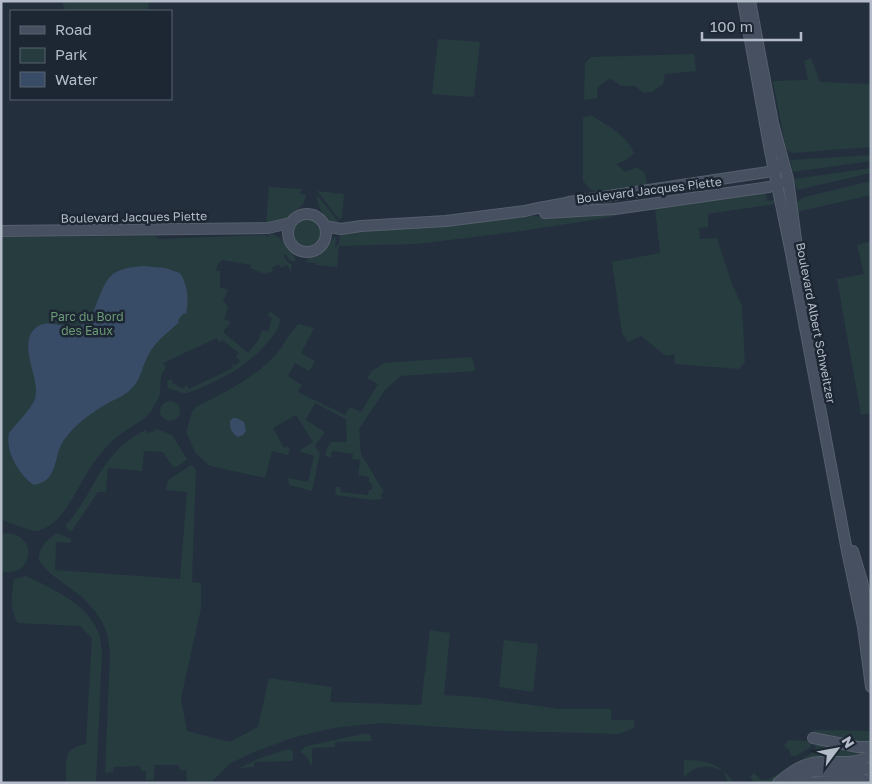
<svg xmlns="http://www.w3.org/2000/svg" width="872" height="784" font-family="'Golos Text',sans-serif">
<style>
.green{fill:#263c3f}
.water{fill:#394c67}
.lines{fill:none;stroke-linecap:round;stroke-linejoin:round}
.secondary-casing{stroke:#565f6c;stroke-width:12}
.secondary{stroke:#465061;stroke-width:10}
.labels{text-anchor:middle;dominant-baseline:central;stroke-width:5;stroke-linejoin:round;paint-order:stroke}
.street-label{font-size:12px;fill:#b4bcc9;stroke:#1d2633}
.park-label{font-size:12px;fill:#6b9a76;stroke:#1d2633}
</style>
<rect width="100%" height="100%" fill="#242f3e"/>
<g class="green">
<polygon points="62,1 149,1 148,11 65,11"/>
<polygon points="438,39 480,42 474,97 432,94"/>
<polygon points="694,54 696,71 665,74 663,84 652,92 644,93 635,86 621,86 610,78 597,88 598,98 584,100 585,63 591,57"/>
<polygon points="811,58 820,82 871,84 871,147 792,153 786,149 773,81 808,80 804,61"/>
<path d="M591,115C606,125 627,135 634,153L626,160L616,164L625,172L637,167L645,173L647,185L596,192L590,189L583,181V118Z"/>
<polygon points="871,155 871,161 793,172 790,160"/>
<polygon points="871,168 871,173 797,190 794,179"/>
<polygon points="871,181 871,195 797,212 797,202 804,197"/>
<polygon points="269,187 303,189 299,193 306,195 303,205 283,221 266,223"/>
<polygon points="317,191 344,194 342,218 339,219"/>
<polygon points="766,192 767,201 774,200 774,204 708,214 708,227 699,228 700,239 717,238 732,284 742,306 745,362 739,369 675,364 674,354 666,356 641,336 628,342 622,333 612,262 660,253 655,208"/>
<path d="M317,195L338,221L337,223C325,221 316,205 317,195Z"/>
<polygon points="620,214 606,218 515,232 417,244 339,246 337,267 315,265 316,263 306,262 310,257 322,252 336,236 335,248 339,243 340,235 349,232 427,227 523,216 577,217"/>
<circle cx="307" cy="233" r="15"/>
<path d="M269,233C282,236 292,249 296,261H290L285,254L283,256L290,264H292L291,272L287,265L281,268L279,264L272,268L273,271L265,274L250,268L251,265L222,260L217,266L216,271H220V288L227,289L228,291L223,300L228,307L224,319L231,322L223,332L248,353L258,341L262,330L268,331L272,318L268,316L270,311L280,319C280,328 273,336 267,343C244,369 220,380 188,393H183L168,388L167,381L173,379L172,383L184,389L186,384L189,389L233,368L231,363L235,366L240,361L236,357L239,353L222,340L219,343L217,338L163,363L166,368C159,376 161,384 160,394C160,395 153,408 152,410C145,421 120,432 110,443C102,452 94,461 88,471C77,489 62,526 37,531C33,532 6,522 1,519V237L155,236L159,239L266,235L268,238Z"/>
<polygon points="871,241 871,413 861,415 837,279 864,274 857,245"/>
<path d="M299,324L314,328L301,353L315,361L309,371L295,363L288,376L302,385L298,392L345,415L350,407L361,412L378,384L367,378L372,371L384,363L469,357L473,359L475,371L401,376L385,390L359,429L361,454L384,492L381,494L383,499L372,500L335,495L336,487H340L341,492L368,495L369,490H372V483H369V477L358,475L360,460L352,459L353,454L332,451L331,457L325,456L327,448L331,442H347L346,419L315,403L306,420L325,432L315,446L320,453L312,491L289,485L288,478L308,482L314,456L299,451L313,442L296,415L273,428L284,448L288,446L290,449L288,455L272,451L265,478L210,466L196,454L186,432L192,412L196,407C224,393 250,380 273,358C283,348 288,333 299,324Z"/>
<circle cx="170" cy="411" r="10"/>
<path d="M155,428L172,435L187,459L178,466L173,467L163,452L144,451L142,471L108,468L106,492H98L71,532L65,526C96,493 99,452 146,430L147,433L155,431Z"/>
<path d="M191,465L196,469L192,582L201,583V608L181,698L187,731L230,742L258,727L269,678L332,687L330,702L421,705L430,630L450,633L444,695L475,697L559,709H611V720H634V728L619,734L506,731L381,723L333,728L292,738L254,752L231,763L210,783H187L186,770H180L179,765H154V780H146V771H141L140,766L114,767L113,772L105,773L110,653L107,633L102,622L94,610L82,597L51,574L39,561C39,546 45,542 57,533L71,539V543L56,542L55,570L180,579L187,492L166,490L168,480Z"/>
<path d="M7,533C40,535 32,580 1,571V534Z"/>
<path d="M26,576C53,589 88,604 99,634C101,640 101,648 102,654L96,783H66C67,761 61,749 86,744L92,638L80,626L18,623C9,609 12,594 14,579Z"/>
<polygon points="504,640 538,644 533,692 499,687"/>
<polygon points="813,730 871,731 871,744 815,735"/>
<polygon points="363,734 370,734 372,741 335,742 335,747 312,748 312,766 306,756 300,752 305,747 311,745"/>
<polygon points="788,740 807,741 810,742 811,747 796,756 791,756 789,750 784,746"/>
<polygon points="816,741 869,750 867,755 790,767 770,783 755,783 750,777 754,773 761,780 769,779 812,753 815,750"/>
<polygon points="288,749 293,751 293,761 254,762 254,767 239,768 260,758"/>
<path d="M684,760C706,760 721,764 734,783H728L724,772C711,763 693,765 684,778Z"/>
</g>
<g class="water">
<path d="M143,266L165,268L180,273C188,285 189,301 186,314L184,313L178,320L179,322C170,331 156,341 150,352C142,364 142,379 131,389C124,396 116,399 108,403C91,413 75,424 64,440C52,457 60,480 34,485C19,475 5,451 9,433C16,424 31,409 35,399C41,381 20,350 32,332C45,313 67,333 82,325C88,322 91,316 94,310C107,280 105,269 143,266Z"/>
<path d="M233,418H236L244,422L246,431L243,435L238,437C231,433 230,428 230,421Z"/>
</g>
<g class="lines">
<defs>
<g id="secondary">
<polyline points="743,1 769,146 791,253 847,551 863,627 871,687"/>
<polyline points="750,1 773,123 788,179 798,255"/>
<polyline points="545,213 615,209 769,187 777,185 781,183"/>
<circle cx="307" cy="233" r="19"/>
<path d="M325,226L341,229L361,226L446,221L525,211C539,207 554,206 569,202L767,172L777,168L778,165"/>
<polyline points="1,231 268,228 290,223"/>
<polyline points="853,551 862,581 871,626"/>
<polyline points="813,738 858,747 871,747"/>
<polyline points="798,774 813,771 842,772 871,768"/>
<path d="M778,783C789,774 798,766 812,763C832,759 853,767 871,755"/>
<polyline points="790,783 796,779 807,776"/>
<polyline points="809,783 861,779 871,782"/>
</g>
</defs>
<use href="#secondary" class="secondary-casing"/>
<use href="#secondary" class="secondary"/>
</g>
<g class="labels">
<g class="street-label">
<text transform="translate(649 190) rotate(-7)">Boulevard Jacques Piette</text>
<text transform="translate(134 217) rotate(-1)">Boulevard Jacques Piette</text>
<text transform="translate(816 323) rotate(79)">Boulevard Albert Schweitzer</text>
</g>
<g class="park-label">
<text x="87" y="316">Parc du Bord<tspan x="87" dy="14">des Eaux</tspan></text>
</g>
</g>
<rect width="872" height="784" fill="none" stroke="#b4bcc9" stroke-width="5"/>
<rect x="10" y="10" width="162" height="90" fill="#1d2633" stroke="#59626f"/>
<rect x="20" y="26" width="25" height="8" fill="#465061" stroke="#59626f"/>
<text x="55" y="35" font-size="15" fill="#b4bcc9">Road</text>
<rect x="20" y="48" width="25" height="15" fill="#263c3f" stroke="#59626f"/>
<text x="55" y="60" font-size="15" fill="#b4bcc9">Park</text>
<rect x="20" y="72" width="25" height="15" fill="#394c67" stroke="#59626f"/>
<text x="55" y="85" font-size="15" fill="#b4bcc9">Water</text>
<g transform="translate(837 749) rotate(58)" stroke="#1d2633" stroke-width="4" paint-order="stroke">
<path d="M0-4L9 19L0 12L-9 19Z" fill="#b4bcc9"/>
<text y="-8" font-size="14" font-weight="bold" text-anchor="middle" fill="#b4bcc9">N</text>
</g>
<path d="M702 32v8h99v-8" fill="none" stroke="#b4bcc9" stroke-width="2.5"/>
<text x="710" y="32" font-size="15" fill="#b4bcc9" stroke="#1d2633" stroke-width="4" paint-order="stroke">100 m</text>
</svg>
